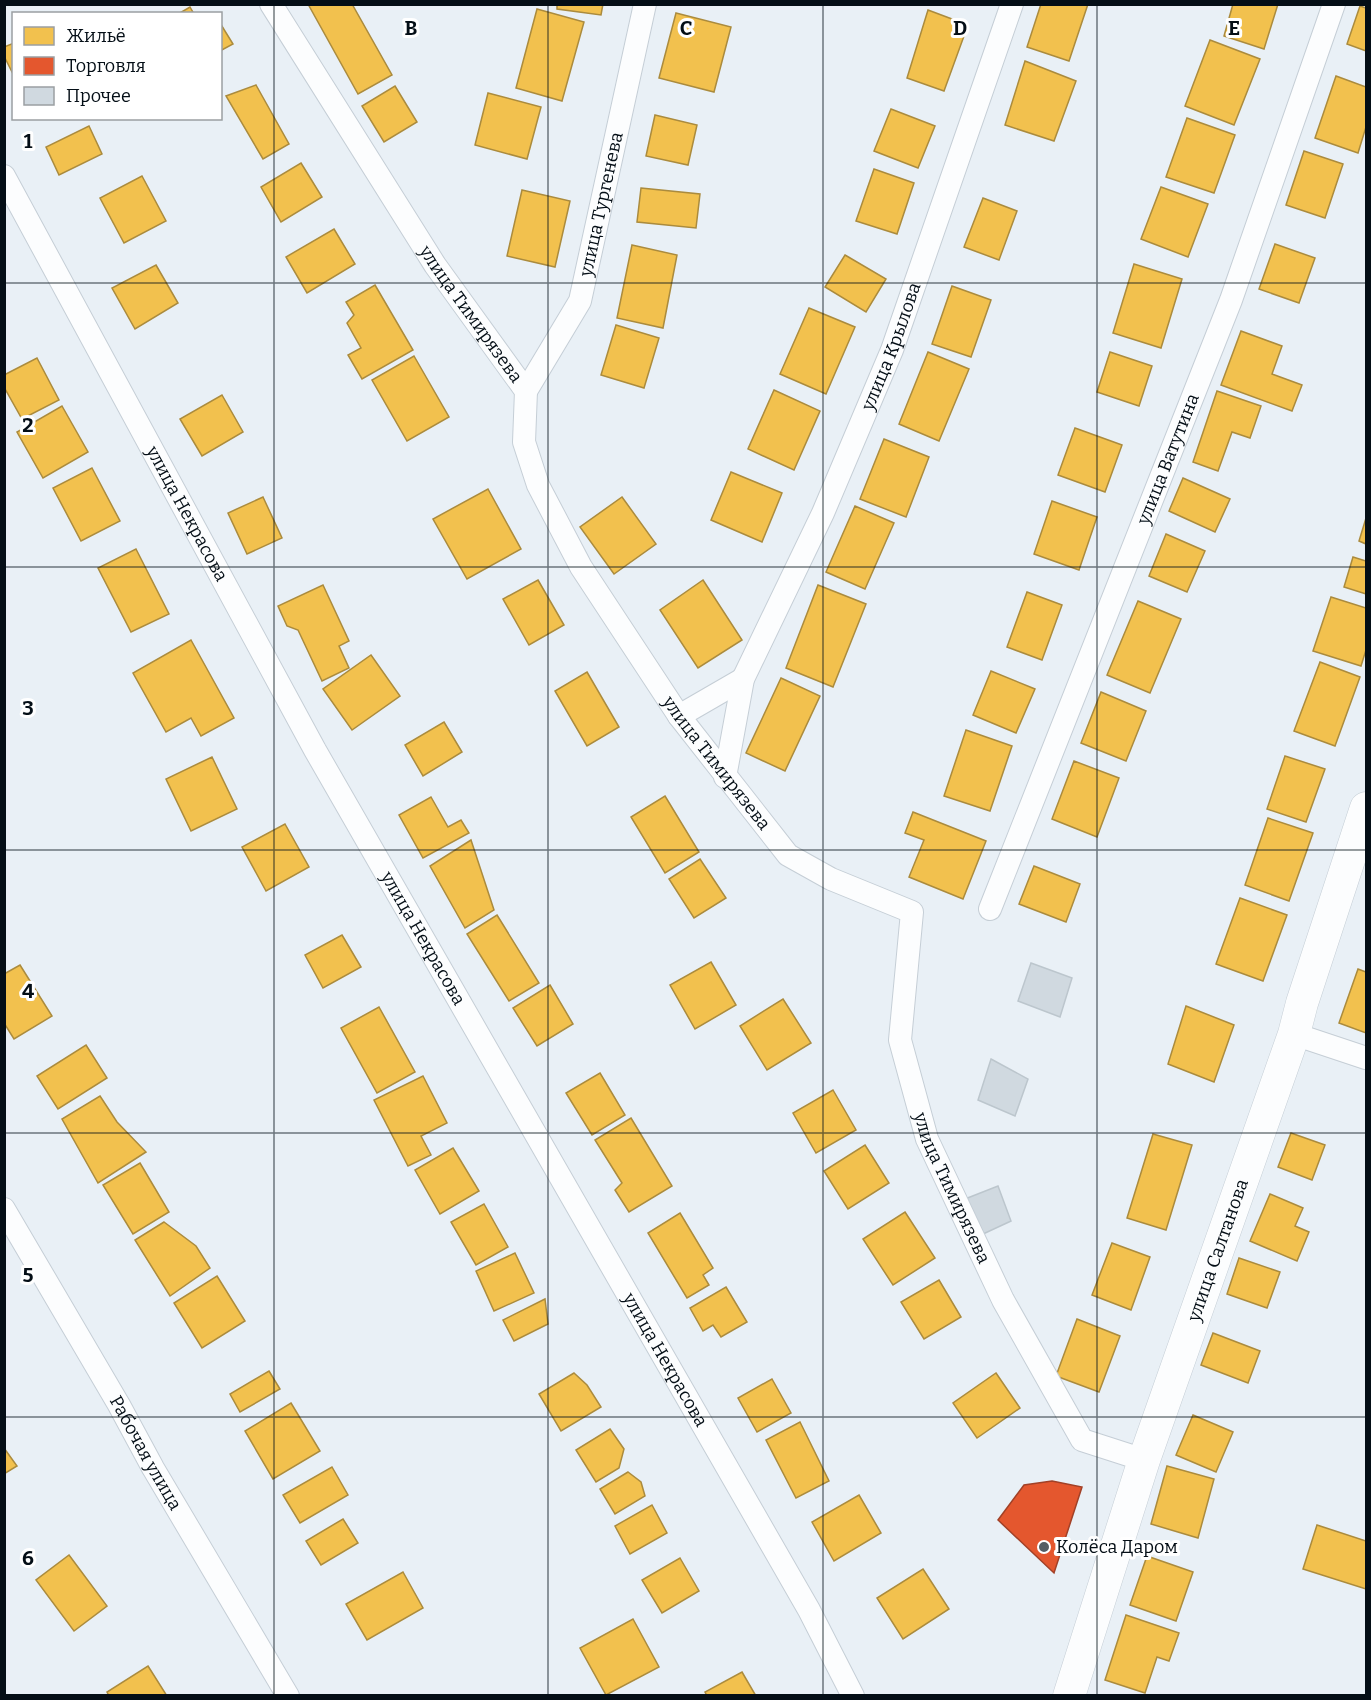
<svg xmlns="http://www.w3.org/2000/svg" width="1371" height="1700" font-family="Bitter,serif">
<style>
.homes{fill:#f2c14e;stroke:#ab8b3d;stroke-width:1.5}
.shops{fill:#e4572e;stroke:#a14127;stroke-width:1.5}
.building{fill:#d0d9e0;stroke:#bcc6cd;stroke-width:1.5}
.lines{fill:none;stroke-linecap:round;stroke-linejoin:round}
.minor-casing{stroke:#c5ced6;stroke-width:24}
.secondary-casing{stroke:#c5ced6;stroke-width:33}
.minor{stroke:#fcfdfe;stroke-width:22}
.secondary{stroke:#fcfdfe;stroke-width:32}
.grid{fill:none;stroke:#040e16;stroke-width:1.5;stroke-opacity:0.55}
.poi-dot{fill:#545d64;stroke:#fff;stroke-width:2}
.labels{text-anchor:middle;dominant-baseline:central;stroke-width:6;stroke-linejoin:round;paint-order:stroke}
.street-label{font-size:18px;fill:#040e16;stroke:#fff}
.poi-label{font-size:18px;fill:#040e16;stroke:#fff;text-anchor:start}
.grid-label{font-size:20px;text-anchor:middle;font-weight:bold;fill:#040e16;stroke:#fff;stroke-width:6;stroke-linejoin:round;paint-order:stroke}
</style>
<rect width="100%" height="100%" fill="#e9f0f6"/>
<g class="homes">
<polygon points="308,4 352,4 392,75 358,94"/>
<polygon points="557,4 603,4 601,15 557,9"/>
<polygon points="1041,4 1088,4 1069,61 1027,47"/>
<polygon points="1233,4 1278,4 1264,49 1224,36"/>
<polygon points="1360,6 1366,8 1366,51 1347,44"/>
<polygon points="190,7 194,14 178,14"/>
<polygon points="537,9 584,22 562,101 516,88"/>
<polygon points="928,10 968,25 944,91 907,78"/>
<polygon points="676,13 731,27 714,92 659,78"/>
<polygon points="220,23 233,44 220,51"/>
<polygon points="1210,40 1260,59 1234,125 1185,106"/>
<polygon points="14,43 14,76 4,56 4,47"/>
<polygon points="1025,61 1076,81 1054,141 1005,125"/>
<polygon points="1336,76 1366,87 1366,127 1358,153 1315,138"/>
<polygon points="256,85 289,144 263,159 226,96"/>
<polygon points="395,86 417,122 384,142 362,106"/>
<polygon points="488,93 541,107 527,159 475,145"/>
<polygon points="891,109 935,126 918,168 874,151"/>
<polygon points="655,115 697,125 688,165 646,156"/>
<polygon points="1187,118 1235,135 1214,193 1166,177"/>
<polygon points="89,126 102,154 59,175 46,147"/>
<polygon points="1304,151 1343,164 1325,218 1286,205"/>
<polygon points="301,163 322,197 281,222 261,187"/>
<polygon points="874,169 914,183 897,234 856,221"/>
<polygon points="142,176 166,221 124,243 100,198"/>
<polygon points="1161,187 1208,204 1188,257 1141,239"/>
<polygon points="641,188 700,194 696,228 637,222"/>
<polygon points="522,190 570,201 555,267 507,256"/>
<polygon points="983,198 1017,211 999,260 964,247"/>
<polygon points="334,229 355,264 307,293 286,257"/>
<polygon points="1275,244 1315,258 1299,303 1259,289"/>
<polygon points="632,245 677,255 663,328 617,318"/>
<polygon points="845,255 886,279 866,312 825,287"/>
<polygon points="1134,264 1182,279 1161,348 1113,333"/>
<polygon points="156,265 178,303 135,329 112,288"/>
<polygon points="375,285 413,350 362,379 348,355 361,348 347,323 354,315 346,302"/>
<polygon points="952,286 991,300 971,357 932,344"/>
<polygon points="809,308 855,327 826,394 780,374"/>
<polygon points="616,325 659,338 644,388 601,375"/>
<polygon points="1241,331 1282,346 1272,374 1302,385 1292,411 1221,385"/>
<polygon points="928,352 969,369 939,441 899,424"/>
<polygon points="1110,352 1152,366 1139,406 1097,392"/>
<polygon points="414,356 449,417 407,441 372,380"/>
<polygon points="37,358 59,400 22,419 4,387 4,375"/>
<polygon points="774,390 820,411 794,470 748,449"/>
<polygon points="1217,391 1261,406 1250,438 1232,432 1218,471 1193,462"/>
<polygon points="222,395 243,432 202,456 180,419"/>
<polygon points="62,406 88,452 43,478 17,432"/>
<polygon points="1075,428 1122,445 1105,492 1058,475"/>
<polygon points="884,439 929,457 906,517 860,499"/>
<polygon points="92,468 120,521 81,541 53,488"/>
<polygon points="731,472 782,493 762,542 711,520"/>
<polygon points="1183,478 1230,499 1215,532 1169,511"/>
<polygon points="488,489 521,549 467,579 433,519"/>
<polygon points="263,497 282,538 247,554 228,513"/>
<polygon points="622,497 656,544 614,574 580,527"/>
<polygon points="1052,501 1097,517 1079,570 1034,554"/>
<polygon points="855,506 894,523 865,589 826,572"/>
<polygon points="1366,518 1366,544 1359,541"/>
<polygon points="1166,534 1205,551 1187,592 1149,576"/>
<polygon points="136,549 169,614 131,632 98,568"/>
<polygon points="1353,557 1366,561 1366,594 1344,587"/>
<polygon points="538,580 564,625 529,645 503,599"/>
<polygon points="703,580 742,640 698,668 660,610"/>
<polygon points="323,585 349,641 339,646 349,668 322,681 298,630 287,626 278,606"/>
<polygon points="818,585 866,604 833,687 786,668"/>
<polygon points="1027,592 1062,605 1042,660 1007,647"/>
<polygon points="1331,597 1366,608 1366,650 1361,666 1313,651"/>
<polygon points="1138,601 1181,619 1150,693 1107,675"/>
<polygon points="191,640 234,718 201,736 191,718 166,732 133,673"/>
<polygon points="371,655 400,696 352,730 323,689"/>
<polygon points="1320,662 1360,677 1335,746 1294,731"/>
<polygon points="991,671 1035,689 1016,733 973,715"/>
<polygon points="587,672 619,727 587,746 555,691"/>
<polygon points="781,678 820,696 785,771 746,753"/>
<polygon points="1101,692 1146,711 1126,761 1081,743"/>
<polygon points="444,722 462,752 423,776 405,745"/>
<polygon points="966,730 1012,746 990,811 944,796"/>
<polygon points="1285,756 1325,769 1306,822 1267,809"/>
<polygon points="212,757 237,809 191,831 166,779"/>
<polygon points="1074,761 1119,778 1097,837 1052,819"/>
<polygon points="665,796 699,852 665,873 631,817"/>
<polygon points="431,797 448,827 461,820 469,833 423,858 399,815"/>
<polygon points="913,812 986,841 963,899 909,877 924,840 905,833"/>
<polygon points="1268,818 1313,833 1289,901 1245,885"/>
<polygon points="285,824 309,867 266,891 242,847"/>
<polygon points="471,840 494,910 465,928 430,866"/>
<polygon points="700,859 726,898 694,918 669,879"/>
<polygon points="1034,866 1080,884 1066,922 1019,904"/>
<polygon points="1240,898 1287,915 1263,981 1216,964"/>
<polygon points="497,915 539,983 509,1001 467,934"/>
<polygon points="342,935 361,967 323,988 305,955"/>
<polygon points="711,962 736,1005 695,1029 670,985"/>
<polygon points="20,965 52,1016 14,1039 4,1023 4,974"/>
<polygon points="1358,969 1366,972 1366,1033 1339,1023"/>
<polygon points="550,985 573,1024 537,1046 513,1008"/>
<polygon points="783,999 811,1043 767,1070 740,1026"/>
<polygon points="1186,1006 1234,1025 1214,1082 1168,1064"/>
<polygon points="379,1007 415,1072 377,1093 341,1028"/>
<polygon points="86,1045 107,1078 58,1109 37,1076"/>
<polygon points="600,1073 625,1115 592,1135 566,1093"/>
<polygon points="423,1076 447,1123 421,1136 431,1155 408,1166 374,1100"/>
<polygon points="833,1090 856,1130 816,1153 793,1113"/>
<polygon points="100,1096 117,1122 146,1152 98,1183 62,1119"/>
<polygon points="631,1118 672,1186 629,1212 615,1190 622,1183 595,1140"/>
<polygon points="1291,1133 1325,1145 1312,1180 1278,1167"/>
<polygon points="1153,1134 1192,1145 1166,1230 1127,1218"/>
<polygon points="865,1145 889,1183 848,1209 824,1171"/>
<polygon points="453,1148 479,1191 440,1214 415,1170"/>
<polygon points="140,1163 169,1212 133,1234 103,1185"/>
<polygon points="1270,1194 1303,1208 1295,1226 1309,1232 1297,1261 1250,1241"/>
<polygon points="484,1204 508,1247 476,1265 451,1222"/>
<polygon points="905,1212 935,1258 893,1285 863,1239"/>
<polygon points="680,1213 713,1268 703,1275 709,1285 687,1298 648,1233"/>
<polygon points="164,1222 196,1246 210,1268 170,1296 135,1240"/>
<polygon points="1112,1243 1150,1257 1131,1310 1092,1295"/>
<polygon points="515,1253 534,1293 494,1311 476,1271"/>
<polygon points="1239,1258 1280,1272 1267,1308 1227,1294"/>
<polygon points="217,1276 245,1321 202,1348 174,1303"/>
<polygon points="939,1280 961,1317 924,1339 901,1302"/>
<polygon points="726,1287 747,1322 721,1337 713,1325 703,1331 690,1308"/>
<polygon points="545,1299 548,1324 514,1341 503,1320"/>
<polygon points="1077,1319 1120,1336 1099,1392 1056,1376"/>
<polygon points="1213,1333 1260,1351 1248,1383 1201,1365"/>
<polygon points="269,1371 280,1389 240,1412 230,1394"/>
<polygon points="574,1373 587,1385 601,1407 561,1431 539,1394"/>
<polygon points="996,1373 1020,1408 977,1438 953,1403"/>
<polygon points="772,1379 791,1413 757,1432 738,1398"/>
<polygon points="291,1403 320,1451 273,1479 245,1431"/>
<polygon points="1193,1415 1233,1432 1216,1472 1176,1455"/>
<polygon points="800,1422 829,1481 796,1498 766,1440"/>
<polygon points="610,1429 624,1449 619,1468 596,1482 576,1450"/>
<polygon points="4,1448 17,1466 4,1474"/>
<polygon points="1167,1466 1214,1479 1198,1538 1151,1524"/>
<polygon points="332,1467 348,1495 300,1523 283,1495"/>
<polygon points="628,1472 641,1482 645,1496 615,1514 600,1489"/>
<polygon points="859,1495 881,1533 834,1561 812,1522"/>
<polygon points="652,1505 667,1533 630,1554 615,1526"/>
<polygon points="343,1519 358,1543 321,1565 306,1541"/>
<polygon points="1317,1525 1366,1541 1366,1589 1303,1569"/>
<polygon points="69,1555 107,1606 74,1631 36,1580"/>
<polygon points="1147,1556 1193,1572 1176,1621 1130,1605"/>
<polygon points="680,1558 699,1591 662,1613 642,1580"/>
<polygon points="923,1569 949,1609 903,1639 877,1598"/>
<polygon points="403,1572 423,1608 367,1640 346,1604"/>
<polygon points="1126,1615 1179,1633 1169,1661 1157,1657 1145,1693 1105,1680"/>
<polygon points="633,1619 659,1667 606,1695 580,1648"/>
<polygon points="148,1666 167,1696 109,1696 107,1692"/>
<polygon points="742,1672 756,1696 707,1696 705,1692"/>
</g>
<polygon class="shops" points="1052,1481 1082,1487 1054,1573 998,1520 1024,1485"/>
<g class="building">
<polygon points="1031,963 1072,978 1060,1017 1018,1001"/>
<polygon points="991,1059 1028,1079 1015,1116 978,1100"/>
<polygon points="998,1186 1011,1221 981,1235 965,1199"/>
</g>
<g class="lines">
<defs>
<g id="minor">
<path id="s1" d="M271,4L435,265L526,391L524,442L538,485L581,567L679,716L788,855L831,879L912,912L900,1040L927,1139L1003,1300L1082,1440L1144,1460"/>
<path id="s2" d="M4,176L315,750L809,1610L853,1696"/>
<path id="s3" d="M526,391L580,301L645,4"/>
<polyline points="679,716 743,679"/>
<path id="s4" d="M725,777L743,679L823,513L892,350L1012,4"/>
<path id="s5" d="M990,909L1231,300L1334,4"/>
<polyline points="1294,1034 1366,1058"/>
<path id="s6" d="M4,1209L119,1405L153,1468L288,1696"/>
</g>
<g id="secondary">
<path id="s7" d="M1069,1696L1144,1460L1294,1034L1302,1003L1366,808"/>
</g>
</defs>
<use href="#minor" class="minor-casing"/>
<use href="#secondary" class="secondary-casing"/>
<use href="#minor" class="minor"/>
<use href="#secondary" class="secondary"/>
</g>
<path class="grid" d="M274,4V1696M548,4V1696M823,4V1696M1097,4V1696M4,283H1366M4,567H1366M4,850H1366M4,1133H1366M4,1417H1366"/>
<circle class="poi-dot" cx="1044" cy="1547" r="6"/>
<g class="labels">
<g class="street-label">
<text stroke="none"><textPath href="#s3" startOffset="204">улица Тургенева</textPath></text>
<text stroke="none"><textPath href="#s1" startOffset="369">улица Тимирязева</textPath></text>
<text stroke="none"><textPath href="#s4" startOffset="464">улица Крылова</textPath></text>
<text stroke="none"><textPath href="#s5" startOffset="484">улица Ватутина</textPath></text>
<text stroke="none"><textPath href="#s2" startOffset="384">улица Некрасова</textPath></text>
<text stroke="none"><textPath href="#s1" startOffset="891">улица Тимирязева</textPath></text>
<text stroke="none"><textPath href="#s2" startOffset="870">улица Некрасова</textPath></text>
<text stroke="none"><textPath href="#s1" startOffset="1430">улица Тимирязева</textPath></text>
<text stroke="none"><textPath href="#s7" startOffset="470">улица Салтанова</textPath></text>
<text stroke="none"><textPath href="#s2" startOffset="1356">улица Некрасова</textPath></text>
<text stroke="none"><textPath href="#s6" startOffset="282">Рабочая улица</textPath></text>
</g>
<g class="poi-label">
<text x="1056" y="1547">Колёса Даром</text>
</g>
</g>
<g class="grid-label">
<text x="411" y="35">B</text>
<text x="686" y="35">C</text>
<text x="960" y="35">D</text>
<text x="1234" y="35">E</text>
<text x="28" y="148">1</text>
<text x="28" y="432">2</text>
<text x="28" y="715">3</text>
<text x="28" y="998">4</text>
<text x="28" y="1282">5</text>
<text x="28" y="1565">6</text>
</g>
<rect width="1371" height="1700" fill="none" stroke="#040e16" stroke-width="12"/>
<rect x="12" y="12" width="210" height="108" fill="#ffffff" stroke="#9b9fa2" stroke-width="1.5"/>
<rect x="24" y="27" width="30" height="18" fill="#f2c14e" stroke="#9b9fa2" stroke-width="1.5"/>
<text x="66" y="42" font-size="18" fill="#040e16">Жильё</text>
<rect x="24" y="57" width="30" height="18" fill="#e4572e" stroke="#9b9fa2" stroke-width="1.5"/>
<text x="66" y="72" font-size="18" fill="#040e16">Торговля</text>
<rect x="24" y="87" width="30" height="18" fill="#d0d9e0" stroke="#9b9fa2" stroke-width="1.5"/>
<text x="66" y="102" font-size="18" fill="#040e16">Прочее</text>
</svg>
